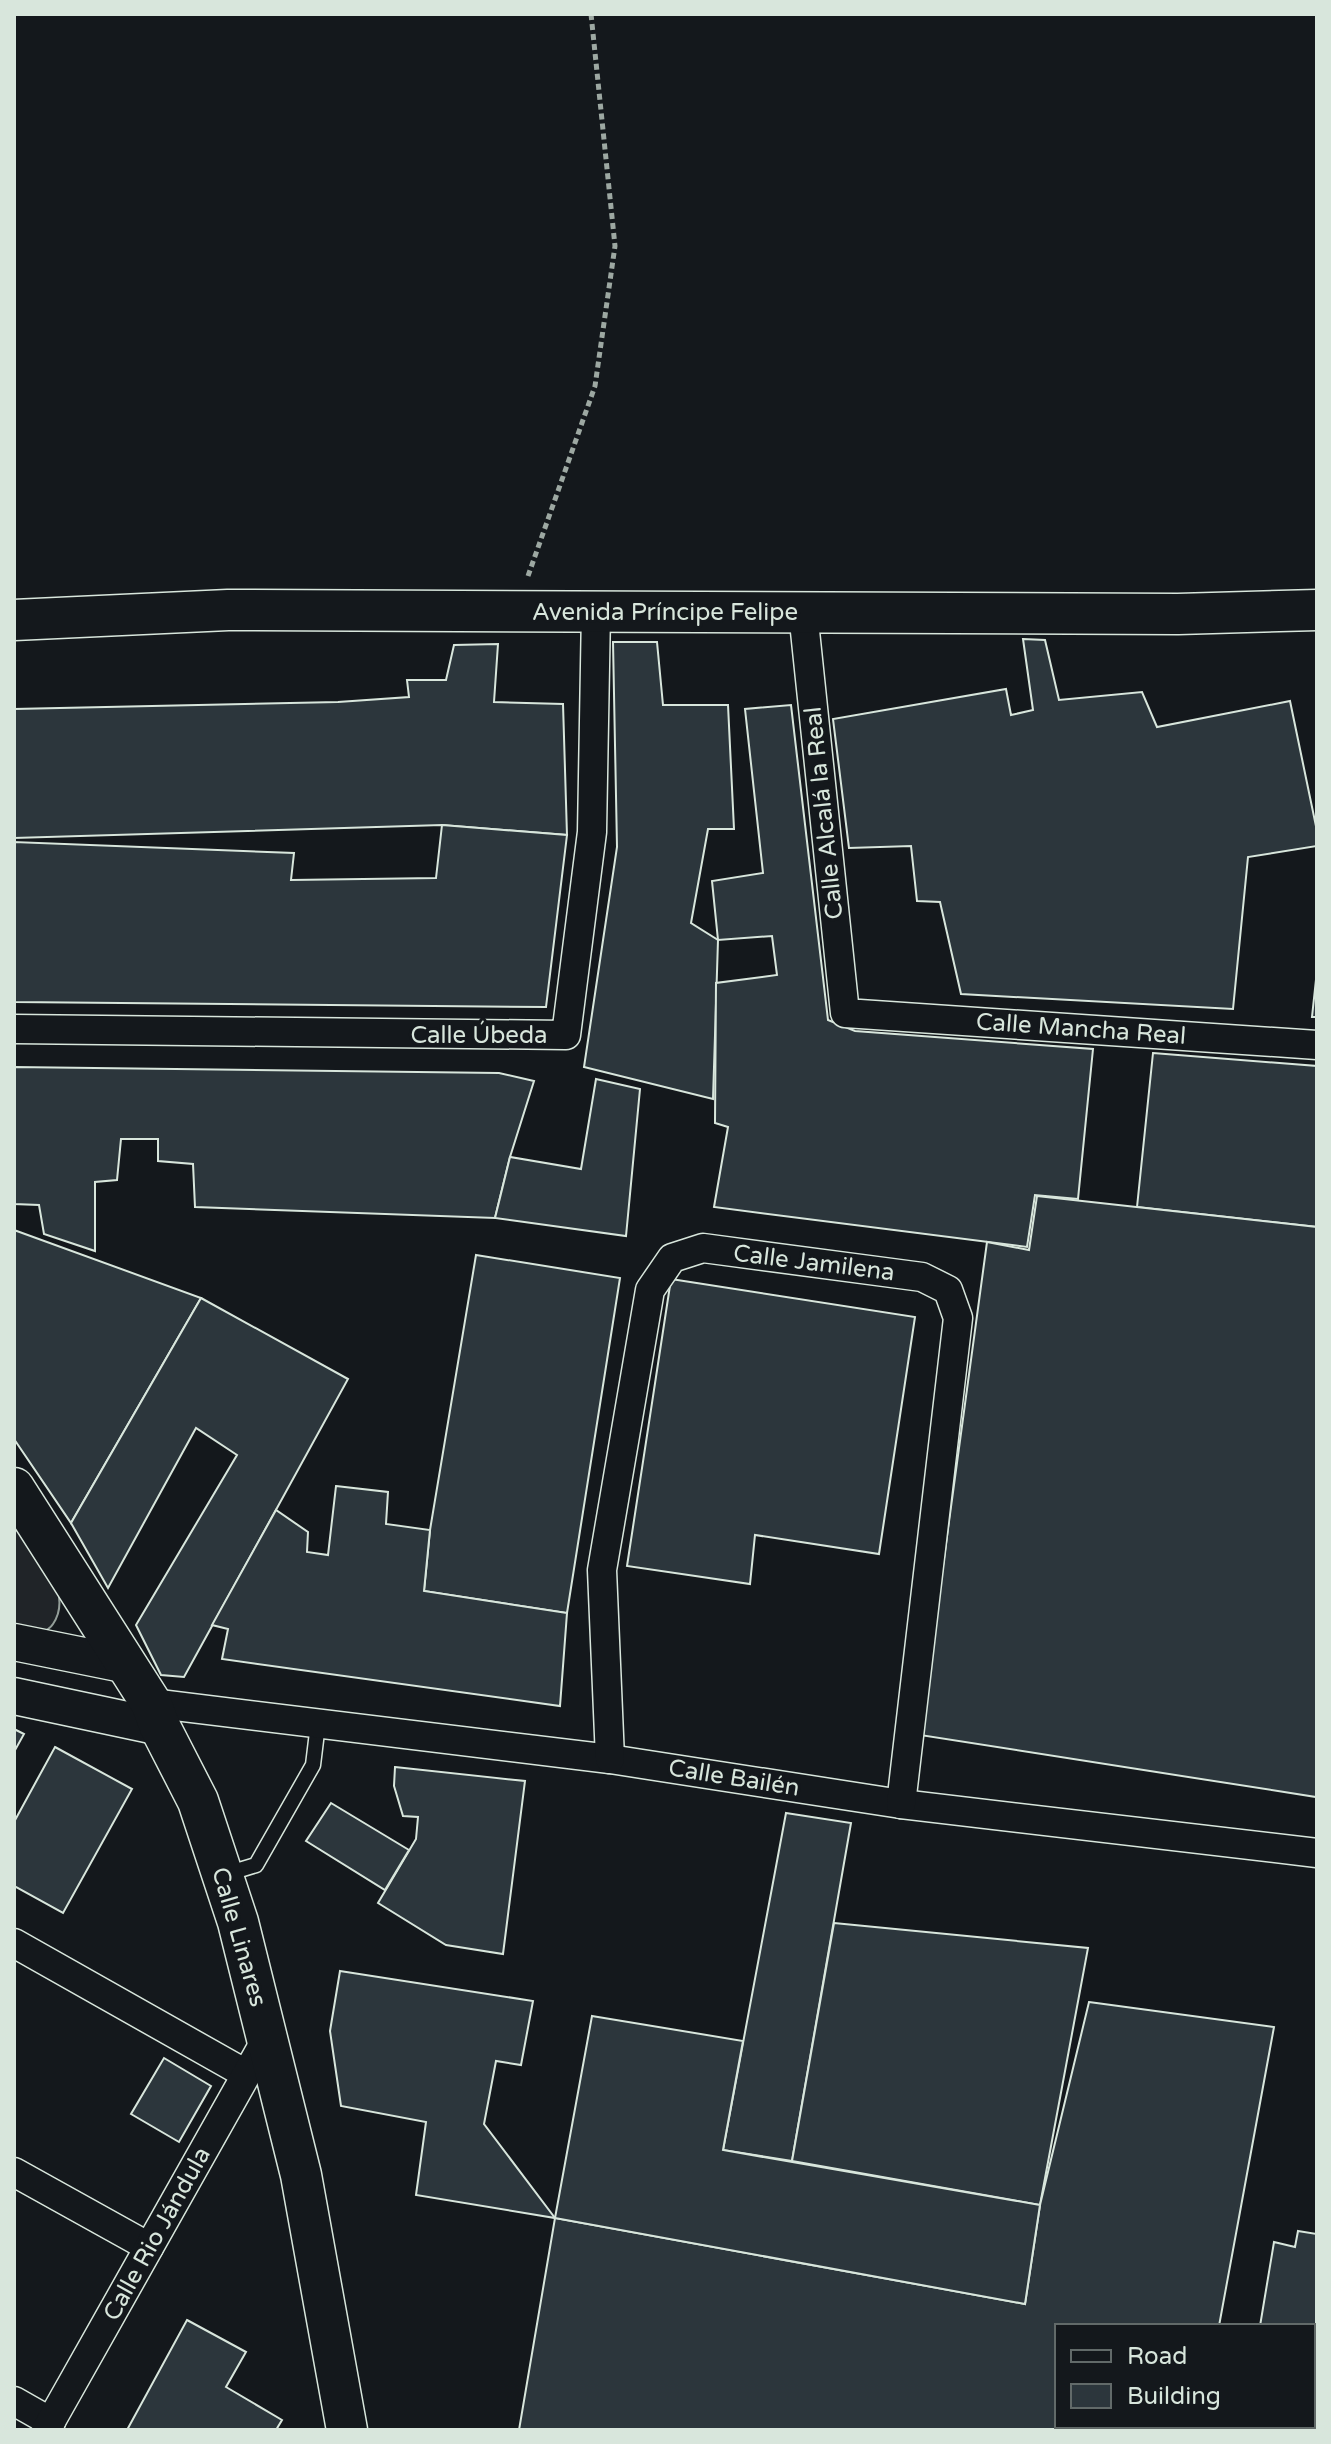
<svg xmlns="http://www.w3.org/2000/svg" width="1331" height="2444" font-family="'Varela Round',sans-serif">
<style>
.green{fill:#202428;stroke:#939e99;stroke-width:2}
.building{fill:#2c363c;stroke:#d8e6dc;stroke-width:2}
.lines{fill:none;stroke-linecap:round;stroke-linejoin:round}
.service-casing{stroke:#d8e6dc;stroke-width:17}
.minor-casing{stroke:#d8e6dc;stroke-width:31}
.tertiary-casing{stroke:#d8e6dc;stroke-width:39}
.secondary-casing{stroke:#d8e6dc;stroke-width:43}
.path{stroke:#9da8a2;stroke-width:5;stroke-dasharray:6 4;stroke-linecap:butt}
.service{stroke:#14181c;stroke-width:14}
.minor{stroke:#14181c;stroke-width:28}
.tertiary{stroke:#14181c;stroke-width:36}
.secondary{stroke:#14181c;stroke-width:40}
.labels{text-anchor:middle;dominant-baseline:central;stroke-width:6;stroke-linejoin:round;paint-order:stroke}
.street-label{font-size:24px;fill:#d8e6dc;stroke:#14181c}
</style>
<rect width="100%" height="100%" fill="#14181c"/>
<path class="green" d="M14,1515C32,1544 76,1591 53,1624C49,1631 39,1634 32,1638L14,1634Z"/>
<g class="building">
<polygon points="1023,639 1045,640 1059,700 1142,692 1157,727 1290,701 1317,831 1317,846 1248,857 1233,1009 961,994 940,902 917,901 911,846 849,848 833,719 1006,689 1011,715 1033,710"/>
<polygon points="613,642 657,642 663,705 728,705 734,829 708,829 691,923 718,940 713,1099 584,1067 617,847"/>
<polygon points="498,644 494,702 563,704 567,835 442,825 14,838 14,709 338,702 409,697 407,680 446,680 454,645"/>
<polygon points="791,705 828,1020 855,1031 1093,1049 1078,1199 1035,1195 1027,1247 714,1207 728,1127 715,1123 716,983 777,975 772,936 718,940 712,881 763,873 745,709"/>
<polygon points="442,825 567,835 546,1007 14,1002 14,842 294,853 291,880 436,878"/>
<polygon points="1317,970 1317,1017 1312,1017"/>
<polygon points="1153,1053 1317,1066 1317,1227 1137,1207"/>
<polygon points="14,1067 499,1073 534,1081 510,1157 495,1218 195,1207 193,1164 158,1161 158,1139 121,1139 117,1180 95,1182 95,1251 44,1234 39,1205 14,1204"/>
<polygon points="596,1079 640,1089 626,1236 495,1218 510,1157 581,1169"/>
<polygon points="1037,1196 1317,1227 1316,1797 920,1735 987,1242 1029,1250"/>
<polygon points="14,1230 201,1298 71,1523 14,1439"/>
<polygon points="476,1255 620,1278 567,1613 424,1591 430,1530"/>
<polygon points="671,1279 915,1317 879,1554 755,1535 750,1584 627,1566"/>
<polygon points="201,1298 348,1379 184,1677 161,1675 136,1625 237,1455 196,1428 108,1588 71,1523"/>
<polygon points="336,1486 388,1492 386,1524 430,1530 424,1591 567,1613 560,1706 222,1659 228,1629 212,1625 276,1510 308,1532 307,1552 328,1555"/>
<polygon points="14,1729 24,1734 14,1752"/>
<polygon points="55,1747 132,1789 63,1913 14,1886 14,1822"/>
<polygon points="395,1767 525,1781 503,1954 446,1945 378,1903 416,1839 418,1817 403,1816 394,1786"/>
<polygon points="331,1803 409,1850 385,1890 306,1841"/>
<polygon points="786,1813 851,1823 792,2161 723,2150"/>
<polygon points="834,1923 1088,1948 1040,2205 792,2161"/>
<polygon points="340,1971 533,2001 521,2065 496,2061 484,2124 555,2218 416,2195 426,2122 341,2106 330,2031"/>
<polygon points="1089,2002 1274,2027 1219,2326 1057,2326 1057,2426 1201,2426 1200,2430 519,2430 555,2218 1025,2304 1040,2205"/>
<polygon points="592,2016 743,2041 723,2150 1040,2205 1025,2304 555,2218"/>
<polygon points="164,2058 211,2086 179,2142 131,2114"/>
<polygon points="1298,2231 1317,2234 1317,2430 1244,2430 1244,2426 1313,2426 1313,2326 1260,2326 1274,2242 1295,2247"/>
<polygon points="187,2320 246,2352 226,2387 282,2420 276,2430 127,2430"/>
</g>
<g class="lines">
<defs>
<polyline id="service" points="223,1875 256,1865 313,1765 318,1724"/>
<g id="minor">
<polyline points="803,612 845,1013 1317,1045"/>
<polyline points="14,1029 566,1035 592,832 596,611"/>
<polyline points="151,1703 610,1759 901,1804 1317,1853"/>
<polyline points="610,1759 602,1570 650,1290 672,1258 703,1248 922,1277 948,1290 958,1318 901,1804"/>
<polyline points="14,1943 246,2074"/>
<polyline points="14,2172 149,2247"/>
<polyline points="14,2401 51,2422"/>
<polyline points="46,2430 267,2038"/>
</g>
<g id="tertiary">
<polyline points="14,1642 128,1665"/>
<polyline points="14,1696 160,1727"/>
</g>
<g id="secondary">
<polyline points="14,620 228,610 1178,614 1317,610"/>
<polyline points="14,1488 151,1703 160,1727 198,1801 238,1922 301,2175 347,2430"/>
</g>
</defs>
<use href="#service" class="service-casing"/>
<use href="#minor" class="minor-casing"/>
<use href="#tertiary" class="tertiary-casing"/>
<use href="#secondary" class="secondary-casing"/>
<polyline class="path" points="528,576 595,386 615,246 591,14"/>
<use href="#service" class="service"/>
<use href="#minor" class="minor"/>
<use href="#tertiary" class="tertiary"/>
<use href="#secondary" class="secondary"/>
</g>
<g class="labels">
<g class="street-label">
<text x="665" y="612">Avenida Príncipe Felipe</text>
<text transform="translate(824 813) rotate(-96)">Calle Alcalá la Real</text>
<text transform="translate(1081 1029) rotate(4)">Calle Mancha Real</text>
<text x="479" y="1035">Calle Úbeda</text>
<text transform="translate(814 1263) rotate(7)">Calle Jamilena</text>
<text transform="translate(734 1778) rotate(9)">Calle Bailén</text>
<text transform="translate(239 1937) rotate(74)">Calle Linares</text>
<text transform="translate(157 2234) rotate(-61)">Calle Rio Jándula</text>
</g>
</g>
<rect width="1331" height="2444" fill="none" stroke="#d8e6dc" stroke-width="32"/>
<rect x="1055" y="2324" width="260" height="104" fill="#14181c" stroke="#626a69" stroke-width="2"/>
<rect x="1071" y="2350" width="40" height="12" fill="#14181c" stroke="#626a69" stroke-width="2"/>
<text x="1127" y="2364" font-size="24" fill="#d8e6dc">Road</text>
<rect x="1071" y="2384" width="40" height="24" fill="#2c363c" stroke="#626a69" stroke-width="2"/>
<text x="1127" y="2404" font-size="24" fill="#d8e6dc">Building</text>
</svg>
